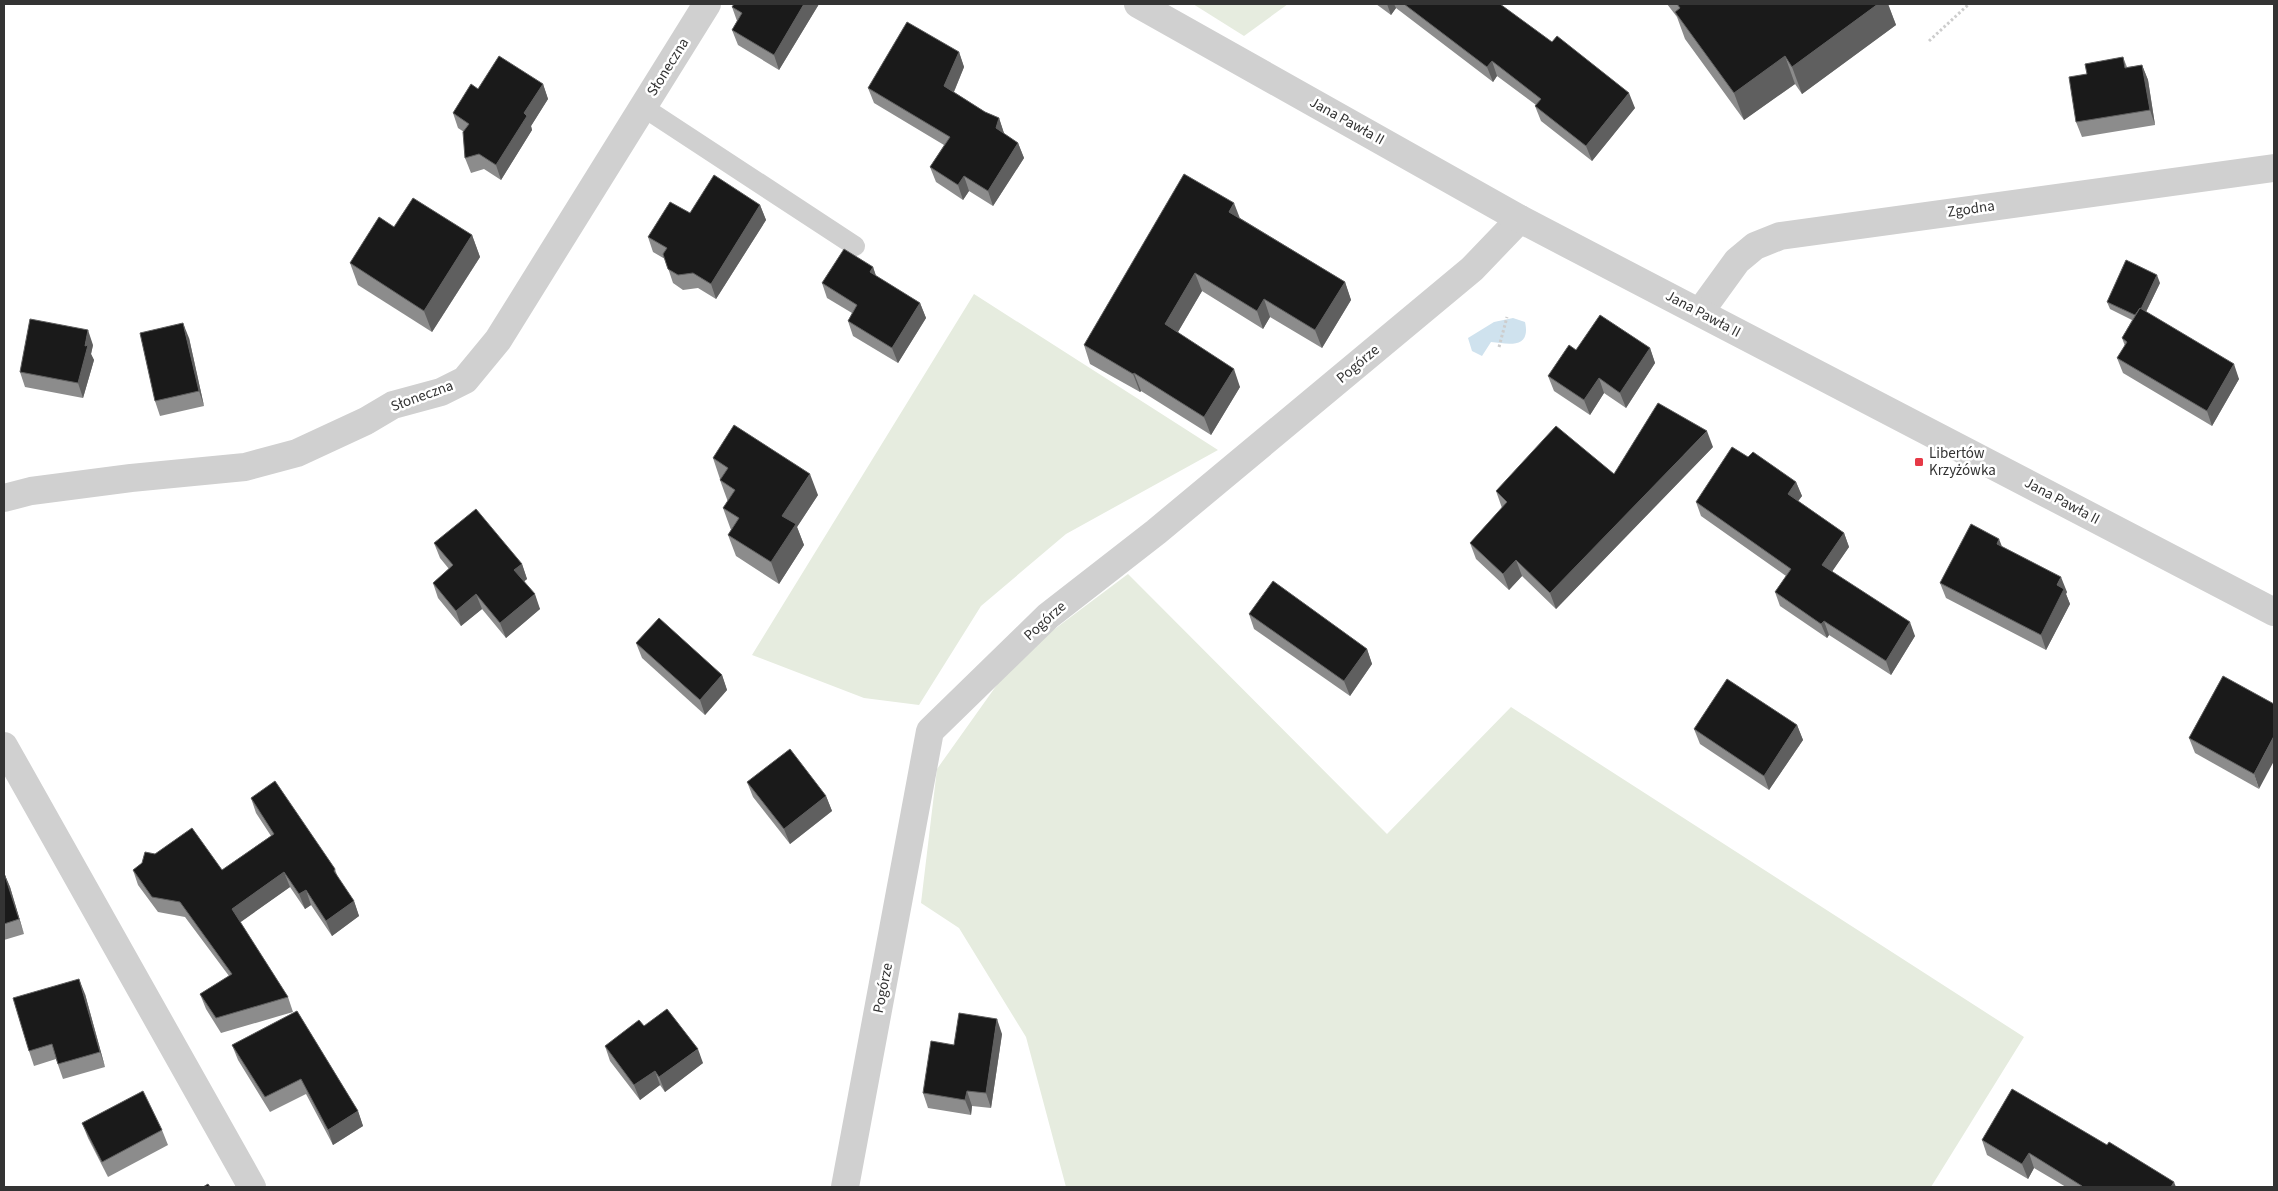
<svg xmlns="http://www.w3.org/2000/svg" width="2278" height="1191" font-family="'Source Sans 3',sans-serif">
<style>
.green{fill:#e6ecdf}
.water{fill:#cfe2ee}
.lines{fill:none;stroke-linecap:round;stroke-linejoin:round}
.path{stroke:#cdcdcd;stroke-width:3;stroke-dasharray:2.5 2.5;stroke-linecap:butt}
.service{stroke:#d0d0d0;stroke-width:20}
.minor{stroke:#d0d0d0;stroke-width:28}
.tertiary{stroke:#d0d0d0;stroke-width:28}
.wall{fill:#8c8c8c}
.shaded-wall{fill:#5f5f5f}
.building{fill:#1a1a1a;stroke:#5f5f5f}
.poi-dot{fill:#e63946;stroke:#fff;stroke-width:2}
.labels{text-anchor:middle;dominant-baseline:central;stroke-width:5;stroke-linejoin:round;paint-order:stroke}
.street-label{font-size:15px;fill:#333;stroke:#fff}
.poi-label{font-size:15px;fill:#333;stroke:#fff;text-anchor:start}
</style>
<rect width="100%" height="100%" fill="#fff"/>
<g class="green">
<polygon points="1193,4 1288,4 1244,36"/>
<polygon points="974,294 1218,450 1066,534 981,606 919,705 864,698 752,655"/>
<polygon points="1128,574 1387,834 1511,707 2024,1037 1931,1187 1066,1187 1026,1037 959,928 921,903 937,769 1016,658"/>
</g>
<path class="water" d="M1513,318L1525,322C1531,349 1509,344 1491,342L1482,356L1472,351L1468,338L1494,322Z"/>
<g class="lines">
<g class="path">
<polyline points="1929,41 1969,4"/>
<polyline points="1499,347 1507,317"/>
</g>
<polyline class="service" points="643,107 855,246"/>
<g class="minor">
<polyline points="1700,312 1737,261 1755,246 1780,236 2274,168"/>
<polyline points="4,498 31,491 131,478 245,467 297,453 366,421 393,405 441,392 465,380 498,340 707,4"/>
<polyline points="4,746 252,1187"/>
<polyline points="845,1187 930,731 1048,616 1156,532 1472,269 1520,219"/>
</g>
<polyline class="tertiary" points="1138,4 1520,219 2274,612"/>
</g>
<g class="wall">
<polygon points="734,4 819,4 779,70 738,45 732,30 737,21 732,7"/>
<polygon points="1376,4 1500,4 1635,108 1592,161 1541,121 1535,106 1536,105 1497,76 1493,82 1396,8 1391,15"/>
<polygon points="1667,4 1888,4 1896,25 1802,94 1795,84 1744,120 1685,39 1677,17"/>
<polygon points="959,52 964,67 954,92 985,112 999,118 1004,134 1018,143 1024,158 993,206 969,191 963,200 936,182 930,167 944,145 874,103 868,88"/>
<polygon points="2123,57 2127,67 2142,65 2148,80 2155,125 2082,137 2076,122 2087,74"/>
<polygon points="543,84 548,99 531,126 532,130 501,180 484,169 471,173 465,158 464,132 458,128 453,113 478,89"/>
<polygon points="760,205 766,220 716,299 698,288 683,290 673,283 665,259 653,252 648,237 690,213"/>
<polygon points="1240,218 1345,282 1351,300 1322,348 1270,317 1263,329 1202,291 1178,332 1240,387 1211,435 1141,391 1140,392 1090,364 1084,345"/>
<polygon points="472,235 480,257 432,332 358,285 350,263"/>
<polygon points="873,267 876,276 920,303 926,318 898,363 853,336 848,321 852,313 827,298 822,283"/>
<polygon points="2160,283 2146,312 2239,379 2212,426 2123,373 2117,358 2125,346 2122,338 2132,320 2110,309 2107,302"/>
<polygon points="189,338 204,406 160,416 155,401"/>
<polygon points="93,345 91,354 94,360 83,398 25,387 20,372"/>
<polygon points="1650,348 1655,363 1626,408 1604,393 1590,415 1554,391 1548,376 1576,350"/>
<polygon points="1713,447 1556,609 1522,576 1509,590 1476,559 1470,543 1502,508 1496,491 1614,474"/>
<polygon points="1748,457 1796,482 1802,496 1798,501 1844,533 1849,547 1832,571 1915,636 1891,675 1829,635 1827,638 1780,606 1775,592 1786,576 1701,516 1696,502"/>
<polygon points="713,458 818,495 797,527 804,545 779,584 736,556 728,535 731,530 723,508 728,502 720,480 720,479"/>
<polygon points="434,543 522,564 527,579 524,581 540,609 506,638 482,609 461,626 438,598 433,583 449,569 440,558"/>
<polygon points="2002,547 2067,592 2066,594 2070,604 2046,650 1946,598 1940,583"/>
<polygon points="1249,614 1367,649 1372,664 1350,696 1254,629"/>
<polygon points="636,643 722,675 727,690 705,715 642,658"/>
<polygon points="2223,676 2259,789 2195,753 2189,738"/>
<polygon points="1797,725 1803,740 1769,790 1700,744 1694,729"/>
<polygon points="747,782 826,796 832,811 790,844 753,797"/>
<polygon points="251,798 335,869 338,878 354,901 359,916 332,936 311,905 305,909 290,887 240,922 288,997 293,1012 221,1033 206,1009 200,994 229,976 185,917 158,912 138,885 133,870 155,854 222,870 271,836 256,813"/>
<polygon points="4,873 10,887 24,934 4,940"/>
<polygon points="85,994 105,1067 63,1079 56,1059 34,1066 29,1051"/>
<polygon points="297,1011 358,1111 363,1126 333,1145 306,1094 270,1112 238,1060 232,1045"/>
<polygon points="644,1026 703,1063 665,1092 660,1085 640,1100 610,1061 605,1046"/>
<polygon points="1002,1034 991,1108 972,1106 971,1115 928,1108 923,1093 954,1045"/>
<polygon points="82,1123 162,1130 168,1145 108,1177 88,1138"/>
<polygon points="1982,1140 2176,1187 2066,1187 2034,1168 2028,1179 1987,1155"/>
</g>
<g class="shaded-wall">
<polygon points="804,4 819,4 779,70 774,55"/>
<polygon points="1387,4 1394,4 1396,8 1391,15"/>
<polygon points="1878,4 1888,4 1896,25 1802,94 1792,67"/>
<polygon points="959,52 964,67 950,101 944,86"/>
<polygon points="1785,56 1795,84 1744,120 1734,93"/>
<polygon points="1492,61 1497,76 1493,82 1487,67"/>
<polygon points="2142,65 2148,80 2155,125 2150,110"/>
<polygon points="543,84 548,99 531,126 532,130 501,180 496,165 524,113"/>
<polygon points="1629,93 1635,108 1592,161 1586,146"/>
<polygon points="999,118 1004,133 1001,143 996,128"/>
<polygon points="1018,143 1024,158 993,206 988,191"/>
<polygon points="964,176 969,191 963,200 958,185"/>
<polygon points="1234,203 1241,221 1229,212"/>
<polygon points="760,205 766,220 716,299 711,284"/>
<polygon points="472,235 480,257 432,332 424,311"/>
<polygon points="873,267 878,282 870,272"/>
<polygon points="1195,273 1202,291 1172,342 1165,324"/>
<polygon points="2157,275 2160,283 2140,324 2137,316"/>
<polygon points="1345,282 1351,300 1322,348 1315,330"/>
<polygon points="1264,299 1270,317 1263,329 1257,311"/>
<polygon points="920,303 926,318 898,363 892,348"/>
<polygon points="183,323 189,338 204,406 199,391"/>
<polygon points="88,330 93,345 91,354 94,360 83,398 78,383"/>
<polygon points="1650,348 1655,363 1626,408 1620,393"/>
<polygon points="2234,364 2239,379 2212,426 2207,411"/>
<polygon points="1234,369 1240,387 1211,435 1204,417"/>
<polygon points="1134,373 1141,391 1140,392 1133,374"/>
<polygon points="1599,378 1604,393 1590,415 1584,400"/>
<polygon points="1707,431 1713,447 1556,609 1550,593"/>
<polygon points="810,474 818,495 797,527 804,545 779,584 771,562 782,516"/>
<polygon points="1796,482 1802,496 1793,508 1788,494"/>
<polygon points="1844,533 1849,547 1827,579 1822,565"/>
<polygon points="1999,539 2005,554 1997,544"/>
<polygon points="1516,560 1522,576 1509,590 1503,574"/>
<polygon points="522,564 527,579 520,585 514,570"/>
<polygon points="2061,577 2067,592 2066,594 2070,604 2046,650 2041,635 2057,585"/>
<polygon points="476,594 482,609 461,626 456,611"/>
<polygon points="535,594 540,609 506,638 500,623"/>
<polygon points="1824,621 1829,635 1827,638 1821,624"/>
<polygon points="1910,622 1915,636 1891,675 1886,661"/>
<polygon points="1367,649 1372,664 1350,696 1344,681"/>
<polygon points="722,675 727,690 705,715 700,700"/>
<polygon points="1797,725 1803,740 1769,790 1764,776"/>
<polygon points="2274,736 2274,761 2259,789 2254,774"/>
<polygon points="826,796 832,811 790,844 784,829"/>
<polygon points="284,872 290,887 238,924 232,909"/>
<polygon points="4,873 10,887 24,934 19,919"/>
<polygon points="306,890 311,905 305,909 299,894"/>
<polygon points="354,901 359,916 332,936 326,921"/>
<polygon points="79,979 85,994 105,1067 100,1052"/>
<polygon points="997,1019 1002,1034 991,1108 986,1093"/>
<polygon points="698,1049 703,1063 665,1092 659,1077"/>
<polygon points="655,1071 660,1085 640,1100 634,1085"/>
<polygon points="967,1091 972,1106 971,1115 965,1100"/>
<polygon points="358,1111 363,1126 333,1145 328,1130"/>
<polygon points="2029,1153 2034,1168 2028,1179 2022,1164"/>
<polygon points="2174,1182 2176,1187 2171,1187"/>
</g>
<g class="building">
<polygon points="734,4 804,4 774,55 732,30 742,13 732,7"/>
<polygon points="1404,4 1500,4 1552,42 1557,36 1629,93 1586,146 1535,106 1541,99 1492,61 1487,67"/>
<polygon points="1677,4 1878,4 1792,67 1785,56 1734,93 1675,12 1680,8"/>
<polygon points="907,22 959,52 944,86 985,112 999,118 996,128 1018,143 988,191 964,176 958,185 930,167 950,137 868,88"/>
<polygon points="499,56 543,84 524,113 527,116 496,165 479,154 465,158 463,132 469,124 453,113 471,84 478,89"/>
<polygon points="2123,57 2125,68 2142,65 2150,110 2076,122 2069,77 2087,74 2085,64"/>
<polygon points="1184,174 1234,203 1229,212 1345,282 1315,330 1264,299 1257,311 1195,273 1165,324 1234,369 1204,417 1134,373 1133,374 1084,345"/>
<polygon points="714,175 760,205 711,284 693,273 678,275 668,269 663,254 667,248 648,237 670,202 690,213"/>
<polygon points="413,198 472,235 424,311 350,263 379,217 394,227"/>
<polygon points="844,249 873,267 870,272 920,303 892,348 848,321 857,305 822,283"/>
<polygon points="2126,260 2157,275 2141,309 2140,308 2135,315 2107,302"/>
<polygon points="2140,308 2234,364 2207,411 2117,358 2127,342 2122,338"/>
<polygon points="1600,315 1650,348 1620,393 1599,378 1584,400 1548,376 1569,345 1576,350"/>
<polygon points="30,319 88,330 85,346 88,345 78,383 20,372"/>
<polygon points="183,323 199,391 155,401 140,333"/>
<polygon points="1658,403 1707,431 1550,593 1516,560 1503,574 1470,543 1507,502 1496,491 1556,426 1614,474"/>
<polygon points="734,425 810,474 782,516 796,524 771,562 728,535 739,518 723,508 735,490 720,480 728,468 713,458"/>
<polygon points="1732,447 1748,457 1753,452 1796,482 1788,494 1844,533 1822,565 1910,622 1886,661 1824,621 1821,624 1775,592 1791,569 1696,502"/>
<polygon points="476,509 522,564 514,570 535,594 500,623 476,594 456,611 433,583 453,565 434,543"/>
<polygon points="1971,524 1999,539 1997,544 2061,577 2057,585 2064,589 2041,635 1940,583"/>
<polygon points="1273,581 1367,649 1344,681 1249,614"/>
<polygon points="659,618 722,675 700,700 636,643"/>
<polygon points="2223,676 2274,704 2274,736 2254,774 2189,738"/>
<polygon points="1727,679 1797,725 1764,776 1694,729"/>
<polygon points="790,749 826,796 784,829 747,782"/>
<polygon points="275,781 335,869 334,871 354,901 326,921 306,890 299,894 284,872 232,909 288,997 216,1018 200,994 232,974 180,902 152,897 133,870 142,863 145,852 155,854 192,828 222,870 274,834 251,798"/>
<polygon points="4,873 19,919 4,924"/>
<polygon points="79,979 100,1052 58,1064 52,1044 29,1051 13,998"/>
<polygon points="667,1009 698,1049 659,1077 655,1071 634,1085 605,1046 639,1020 644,1026"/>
<polygon points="297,1011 358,1111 328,1130 301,1079 265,1097 232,1045"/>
<polygon points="959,1013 997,1019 986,1093 967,1091 965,1100 923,1093 931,1041 954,1045"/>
<polygon points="2012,1089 2107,1145 2109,1142 2174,1182 2171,1187 2081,1187 2082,1186 2029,1153 2022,1164 1982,1140"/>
<polygon points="143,1091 162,1130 102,1162 82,1123"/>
<polygon points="208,1184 210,1187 203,1187"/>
</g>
<rect class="poi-dot" x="1914" y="457" width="10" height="10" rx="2.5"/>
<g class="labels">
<g class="street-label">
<text transform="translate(668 67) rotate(-58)">Słoneczna</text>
<text transform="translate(1347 121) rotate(29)">Jana Pawła II</text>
<text transform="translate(1971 209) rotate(-8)">Zgodna</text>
<text transform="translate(1703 314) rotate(28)">Jana Pawła II</text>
<text transform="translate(1358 364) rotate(-40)">Pogórze</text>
<text transform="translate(422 396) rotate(-20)">Słoneczna</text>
<text transform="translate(2062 501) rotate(28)">Jana Pawła II</text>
<text transform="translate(1045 621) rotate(-42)">Pogórze</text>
<text transform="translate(883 988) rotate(-79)">Pogórze</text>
</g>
<g class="poi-label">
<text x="1929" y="453">Libertów<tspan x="1929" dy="17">Krzyżówka</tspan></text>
</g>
</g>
<rect width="2278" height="1191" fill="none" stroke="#333333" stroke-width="10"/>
</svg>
